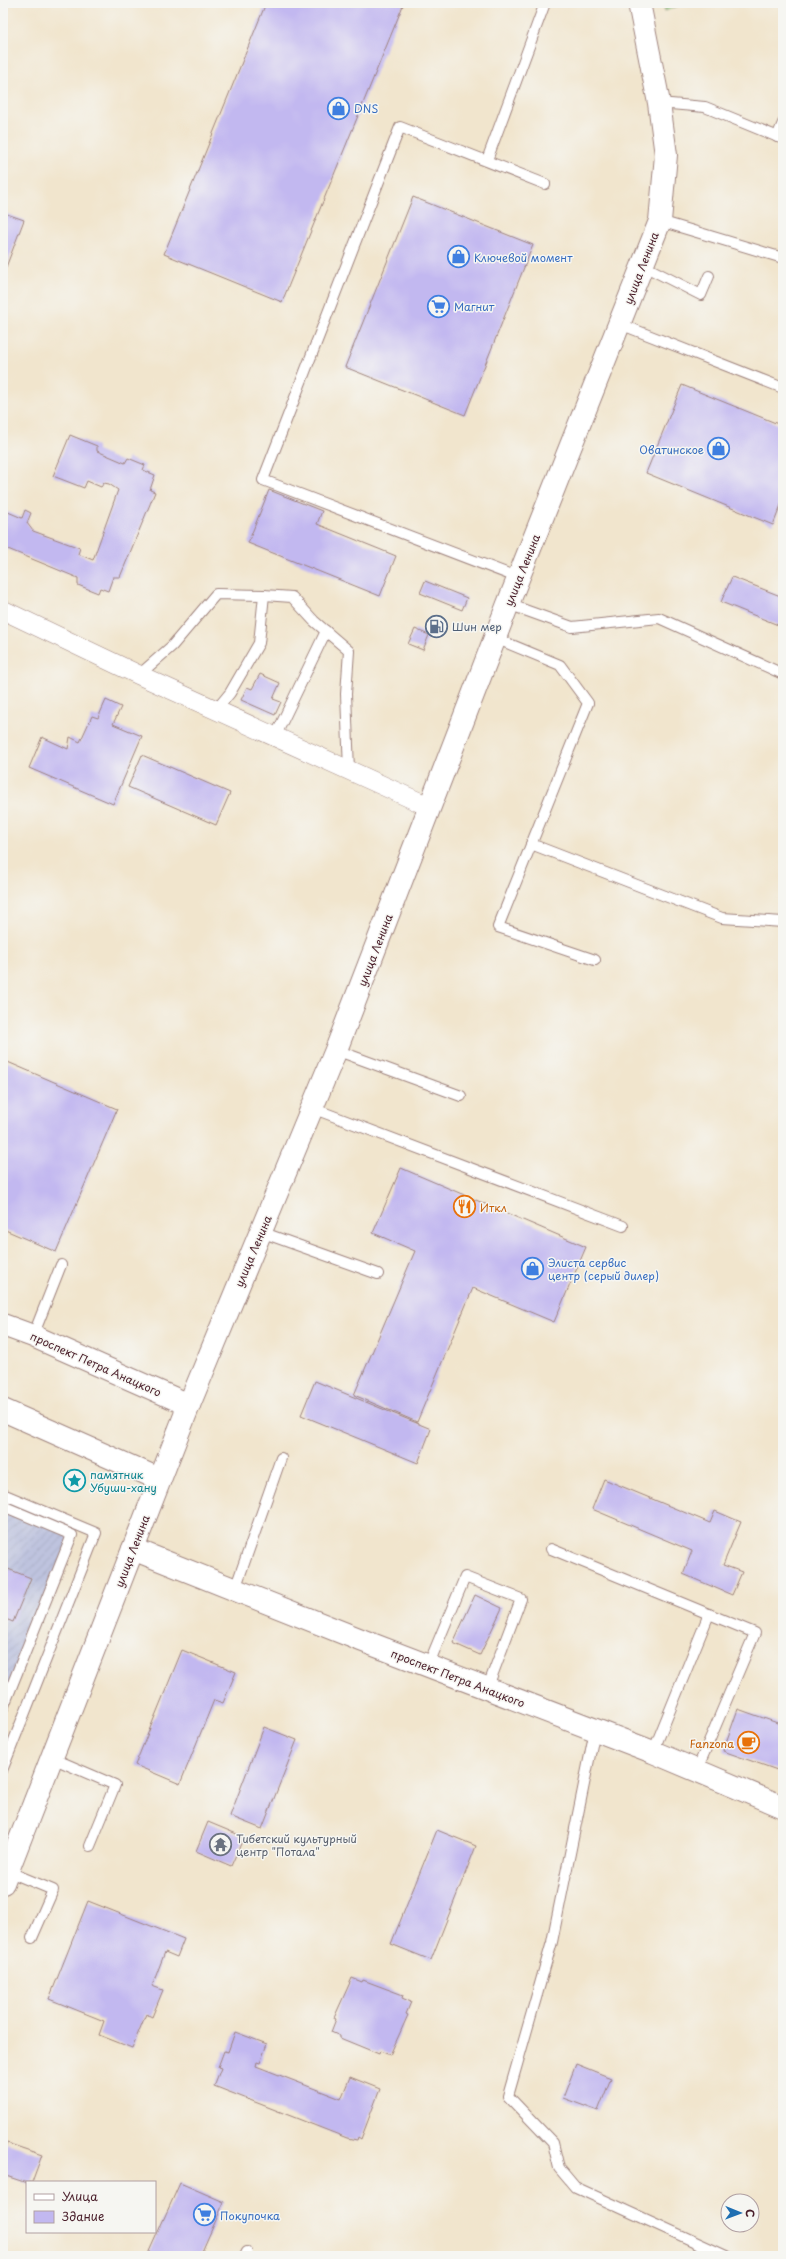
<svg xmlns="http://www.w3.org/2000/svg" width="786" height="2259" font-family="'Playpen Sans',sans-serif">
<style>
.industrial{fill:url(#industrial-furrows)}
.green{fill:#92d086;stroke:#6e7858}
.building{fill:#c2b8f0}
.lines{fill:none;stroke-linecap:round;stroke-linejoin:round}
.service-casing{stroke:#9e827c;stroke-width:12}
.minor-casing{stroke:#9e827c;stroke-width:20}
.secondary-casing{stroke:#9e827c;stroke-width:24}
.primary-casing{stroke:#9e827c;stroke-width:24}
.service{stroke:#fff;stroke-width:10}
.minor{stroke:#fff;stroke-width:19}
.secondary{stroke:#fff;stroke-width:22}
.primary{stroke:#fff;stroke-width:22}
.labels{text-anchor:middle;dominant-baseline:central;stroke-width:3;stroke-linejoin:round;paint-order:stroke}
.shop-label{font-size:11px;fill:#366cbe;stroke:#f6f6f2;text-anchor:start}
.street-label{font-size:11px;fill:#4a1f2b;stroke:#f6f6f2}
.service-label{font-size:11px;fill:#4e5e75;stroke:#f6f6f2;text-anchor:start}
.food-label{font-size:11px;fill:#c56008;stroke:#f6f6f2;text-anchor:start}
.culture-label{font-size:11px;fill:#0d838f;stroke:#f6f6f2;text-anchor:start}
.worship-label{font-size:11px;fill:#5b616d;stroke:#f6f6f2;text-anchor:start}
</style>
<defs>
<pattern id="industrial-furrows" width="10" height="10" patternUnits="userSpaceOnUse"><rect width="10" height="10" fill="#bec3de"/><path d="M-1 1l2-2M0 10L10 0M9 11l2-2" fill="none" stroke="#a5a7bf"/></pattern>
</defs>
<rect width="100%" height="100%" fill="#f6f6f2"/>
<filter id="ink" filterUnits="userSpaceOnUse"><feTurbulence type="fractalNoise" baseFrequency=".025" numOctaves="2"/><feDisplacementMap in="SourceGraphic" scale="8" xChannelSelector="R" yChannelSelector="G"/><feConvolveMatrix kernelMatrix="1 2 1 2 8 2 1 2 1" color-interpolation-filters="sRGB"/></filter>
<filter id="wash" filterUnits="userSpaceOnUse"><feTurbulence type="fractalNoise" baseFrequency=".012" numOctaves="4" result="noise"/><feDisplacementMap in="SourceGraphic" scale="16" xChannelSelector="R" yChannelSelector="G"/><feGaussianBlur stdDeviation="0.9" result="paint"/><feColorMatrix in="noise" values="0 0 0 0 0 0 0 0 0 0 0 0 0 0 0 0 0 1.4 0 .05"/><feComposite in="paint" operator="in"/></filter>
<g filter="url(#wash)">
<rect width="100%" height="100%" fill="#f1e5cd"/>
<polygon class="industrial" points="3,1506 72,1535 3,1708"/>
<polygon class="green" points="663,3 685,3 665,11"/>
<g id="blocks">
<g class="building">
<polygon points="266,3 404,3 282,302 164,254"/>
<polygon points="413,197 533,245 465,415 345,367"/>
<polygon points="4,213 24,220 3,275 3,216"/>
<polygon points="682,385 783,426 783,500 773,525 646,473"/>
<polygon points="70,435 97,446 97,451 125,463 128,458 145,465 143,470 155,475 150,490 155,492 120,577 113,577 108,591 100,588 98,593 78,585 78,578 3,547 3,524 8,512 22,518 25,510 31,513 27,523 33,531 80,548 78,554 93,560 118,490 109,484 104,483 101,487 87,481 84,488 53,476"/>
<polygon points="269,490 322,511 317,524 396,556 380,596 248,543"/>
<polygon points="732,577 783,597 783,627 721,602"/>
<polygon points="425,581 467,598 462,610 420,593"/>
<polygon points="415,629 429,635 423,650 408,644"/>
<polygon points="260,674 280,683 273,699 281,702 275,715 241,700 247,687 252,689"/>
<polygon points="106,700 121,707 113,724 142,736 113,804 29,768 42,737 68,749 70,737 80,742 92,716 98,718"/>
<polygon points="142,755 230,793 216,825 128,787"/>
<polygon points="3,1060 117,1109 56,1252 3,1229"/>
<polygon points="401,1168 586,1247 554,1322 473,1288 417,1422 354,1395 415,1251 373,1233"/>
<polygon points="315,1381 431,1429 418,1463 301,1415"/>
<polygon points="604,1479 710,1523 715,1511 741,1522 723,1565 742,1572 732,1595 683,1574 692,1551 592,1509"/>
<polygon points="3,1567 31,1578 13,1622 3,1618"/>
<polygon points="475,1595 502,1608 480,1655 453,1643"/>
<polygon points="182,1650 236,1672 223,1703 214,1700 180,1784 135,1765"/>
<polygon points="738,1709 783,1725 783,1772 723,1751"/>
<polygon points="264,1727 297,1740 262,1829 230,1816"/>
<polygon points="208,1822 244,1837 231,1866 196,1851"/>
<polygon points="437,1830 476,1846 431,1960 391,1944"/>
<polygon points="88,1901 184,1939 177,1957 165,1952 152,1986 163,1990 152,2017 146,2014 132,2048 99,2035 104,2021 49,1999"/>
<polygon points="352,1978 362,1982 363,1980 403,1995 402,1998 411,2002 406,2014 408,2015 390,2055 380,2051 379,2054 340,2038 340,2036 331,2032 336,2019 334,2018"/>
<polygon points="235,2032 267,2044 260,2063 257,2062 256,2066 341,2099 350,2077 380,2089 361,2139 358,2137 357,2140 347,2138 214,2086 221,2068 218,2067 224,2051 228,2052"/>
<polygon points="576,2064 611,2078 598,2111 563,2098"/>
<polygon points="7,2143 42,2155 32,2182 27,2183 3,2175 3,2154"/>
<polygon points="180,2183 224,2202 200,2256 147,2256"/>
</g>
</g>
</g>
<g filter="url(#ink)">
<use href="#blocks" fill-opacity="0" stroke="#9e827c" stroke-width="1"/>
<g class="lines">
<defs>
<g id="service">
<polyline points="659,103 705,107 783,139"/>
<polyline points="777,137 783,123"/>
<polyline points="487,160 545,3"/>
<polyline points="660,221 783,258"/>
<polyline points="642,265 701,295 709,276"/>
<polyline points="620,324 783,388"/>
<polyline points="519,578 263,480 400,127 545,184"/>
<polyline points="508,604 572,627 659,618 783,674"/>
<polyline points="495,638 560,665 588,703 498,927 595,960"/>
<polyline points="139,675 172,646 216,594 264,595 292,597 314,621 349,651 346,694 349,770"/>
<polyline points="216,710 230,693 259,643 264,595"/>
<polyline points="275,737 326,631"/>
<polyline points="531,844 722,918 783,922"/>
<polyline points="336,1050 461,1096"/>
<polyline points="312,1108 623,1226"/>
<polyline points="261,1232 378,1274"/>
<polyline points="33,1336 61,1265"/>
<polyline points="3,1494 96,1533 3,1768"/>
<polyline points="3,1506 72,1535 3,1708"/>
<polyline points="551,1549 755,1633 696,1772"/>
<polyline points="235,1589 281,1458"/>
<polyline points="428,1666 465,1577 521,1599 487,1689"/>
<polyline points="595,1730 552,1942 508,2096 553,2143 559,2168 575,2187 726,2256"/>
<polyline points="653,1752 709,1614"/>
<polyline points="52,1758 115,1785 90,1846"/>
<polyline points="7,1871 53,1890 32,1938"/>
<polyline points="245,2256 247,2252"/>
</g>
<polyline id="minor" points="3,610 139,675 430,807"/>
<g id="secondary">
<polyline points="3,1325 33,1336 189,1405"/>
<polyline points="3,1410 159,1479"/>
<polyline points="133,1549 361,1640 653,1752 783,1807"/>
</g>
<polyline id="primary" points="3,1883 189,1405 336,1050 508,604 660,221 666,155 659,103 639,3"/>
</defs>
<use href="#service" class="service-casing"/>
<use href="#minor" class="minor-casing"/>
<use href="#secondary" class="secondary-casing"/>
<use href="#primary" class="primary-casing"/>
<use href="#service" class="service"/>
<use href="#minor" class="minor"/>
<use href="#secondary" class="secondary"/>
<use href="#primary" class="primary"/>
</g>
</g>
<defs>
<symbol id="shop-ring" viewBox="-11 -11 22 22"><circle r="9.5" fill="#f6f6f2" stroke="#3f7fe0" stroke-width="1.5"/><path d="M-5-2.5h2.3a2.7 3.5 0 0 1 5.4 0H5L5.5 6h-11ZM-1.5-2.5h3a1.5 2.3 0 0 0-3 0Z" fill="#3f7fe0"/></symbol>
<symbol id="supermarket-ring" viewBox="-11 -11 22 22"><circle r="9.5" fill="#f6f6f2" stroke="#3f7fe0" stroke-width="1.5"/><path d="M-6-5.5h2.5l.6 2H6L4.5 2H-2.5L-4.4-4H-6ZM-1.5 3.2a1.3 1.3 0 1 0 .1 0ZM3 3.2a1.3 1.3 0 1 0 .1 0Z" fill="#3f7fe0"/></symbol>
<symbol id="fuel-ring" viewBox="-11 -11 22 22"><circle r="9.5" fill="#f6f6f2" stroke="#5c6f8a" stroke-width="1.5"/><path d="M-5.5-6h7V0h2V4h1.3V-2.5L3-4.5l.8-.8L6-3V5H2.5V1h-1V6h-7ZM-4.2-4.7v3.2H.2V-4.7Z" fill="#5c6f8a"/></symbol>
<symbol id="restaurant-ring" viewBox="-11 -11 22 22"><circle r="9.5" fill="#f6f6f2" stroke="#e8710a" stroke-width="1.5"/><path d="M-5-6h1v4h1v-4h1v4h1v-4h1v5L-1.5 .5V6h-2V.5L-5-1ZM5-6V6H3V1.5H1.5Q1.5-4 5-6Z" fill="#e8710a"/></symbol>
<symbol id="sight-ring" viewBox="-11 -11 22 22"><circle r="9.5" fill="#f6f6f2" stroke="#0f9aa8" stroke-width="1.5"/><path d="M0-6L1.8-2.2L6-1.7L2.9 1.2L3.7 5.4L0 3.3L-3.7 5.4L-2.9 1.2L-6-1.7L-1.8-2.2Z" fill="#0f9aa8"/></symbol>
<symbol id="cafe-ring" viewBox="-11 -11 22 22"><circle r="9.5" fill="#f6f6f2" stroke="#e8710a" stroke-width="1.5"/><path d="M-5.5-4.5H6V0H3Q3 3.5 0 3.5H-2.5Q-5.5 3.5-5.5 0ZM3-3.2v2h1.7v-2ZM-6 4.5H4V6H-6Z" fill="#e8710a"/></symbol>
<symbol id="temple-ring" viewBox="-11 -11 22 22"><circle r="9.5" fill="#f6f6f2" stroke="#6b7280" stroke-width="1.5"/><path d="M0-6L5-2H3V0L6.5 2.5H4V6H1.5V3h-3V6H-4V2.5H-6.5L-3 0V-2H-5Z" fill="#6b7280"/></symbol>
</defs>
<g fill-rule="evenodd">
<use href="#shop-ring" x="326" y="96" width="25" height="25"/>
<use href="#shop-ring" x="446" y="244" width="25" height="25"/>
<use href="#supermarket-ring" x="426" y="294" width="25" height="25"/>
<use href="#shop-ring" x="706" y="436" width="25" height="25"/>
<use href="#fuel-ring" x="424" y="614" width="25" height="25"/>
<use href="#restaurant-ring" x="452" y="1194" width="25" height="25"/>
<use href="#shop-ring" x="520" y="1256" width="25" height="25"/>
<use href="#sight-ring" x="62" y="1468" width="25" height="25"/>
<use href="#cafe-ring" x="736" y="1730" width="25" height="25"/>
<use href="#temple-ring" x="208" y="1832" width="25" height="25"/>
<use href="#supermarket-ring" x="192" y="2202" width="25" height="25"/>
</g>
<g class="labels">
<g class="shop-label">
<text x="354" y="108">DNS</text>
<text x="474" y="257">Ключевой момент</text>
<text x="454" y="306">Магнит</text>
<text x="704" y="449" text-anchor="end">Оватинское</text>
<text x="548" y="1262">Элиста сервис<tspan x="548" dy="13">центр (серый дилер)</tspan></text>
<text x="220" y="2215">Покупочка</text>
</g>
<g class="street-label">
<text transform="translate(641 268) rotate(-69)">улица Ленина</text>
<text transform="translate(522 570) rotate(-68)">улица Ленина</text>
<text transform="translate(375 950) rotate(-69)">улица Ленина</text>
<text transform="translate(253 1251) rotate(-67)">улица Ленина</text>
<text transform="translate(96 1364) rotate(24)">проспект Петра Анацкого</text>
<text transform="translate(132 1551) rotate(-69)">улица Ленина</text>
<text transform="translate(458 1678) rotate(21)">проспект Петра Анацкого</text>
</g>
<g class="service-label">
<text x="452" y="626">Шин мер</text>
</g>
<g class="food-label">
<text x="480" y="1207">Иткл</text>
<text x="734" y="1743" text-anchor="end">Fanzona</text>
</g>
<g class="culture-label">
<text x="90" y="1474">памятник<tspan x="90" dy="13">Убуши-хану</tspan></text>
</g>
<g class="worship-label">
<text x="236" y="1838">Тибетский культурный<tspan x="236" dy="13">центр "Потала"</tspan></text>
</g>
</g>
<rect width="786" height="2259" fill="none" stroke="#f6f6f2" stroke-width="16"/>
<rect x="26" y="2181" width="130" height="52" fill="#f6f6f2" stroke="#b1a0a2"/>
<rect x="34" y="2194" width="20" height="6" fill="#ffffff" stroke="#b1a0a2"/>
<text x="62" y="2201" font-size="12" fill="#4a1f2b">Улица</text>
<rect x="34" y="2211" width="20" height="12" fill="#c2b8f0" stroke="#b1a0a2"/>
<text x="62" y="2221" font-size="12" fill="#4a1f2b">Здание</text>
<g transform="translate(740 2213) rotate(91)"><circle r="19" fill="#f6f6f2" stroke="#b1a0a2"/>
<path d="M0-3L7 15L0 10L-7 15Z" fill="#1f6fb2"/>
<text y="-6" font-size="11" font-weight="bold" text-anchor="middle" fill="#4a1f2b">С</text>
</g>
</svg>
